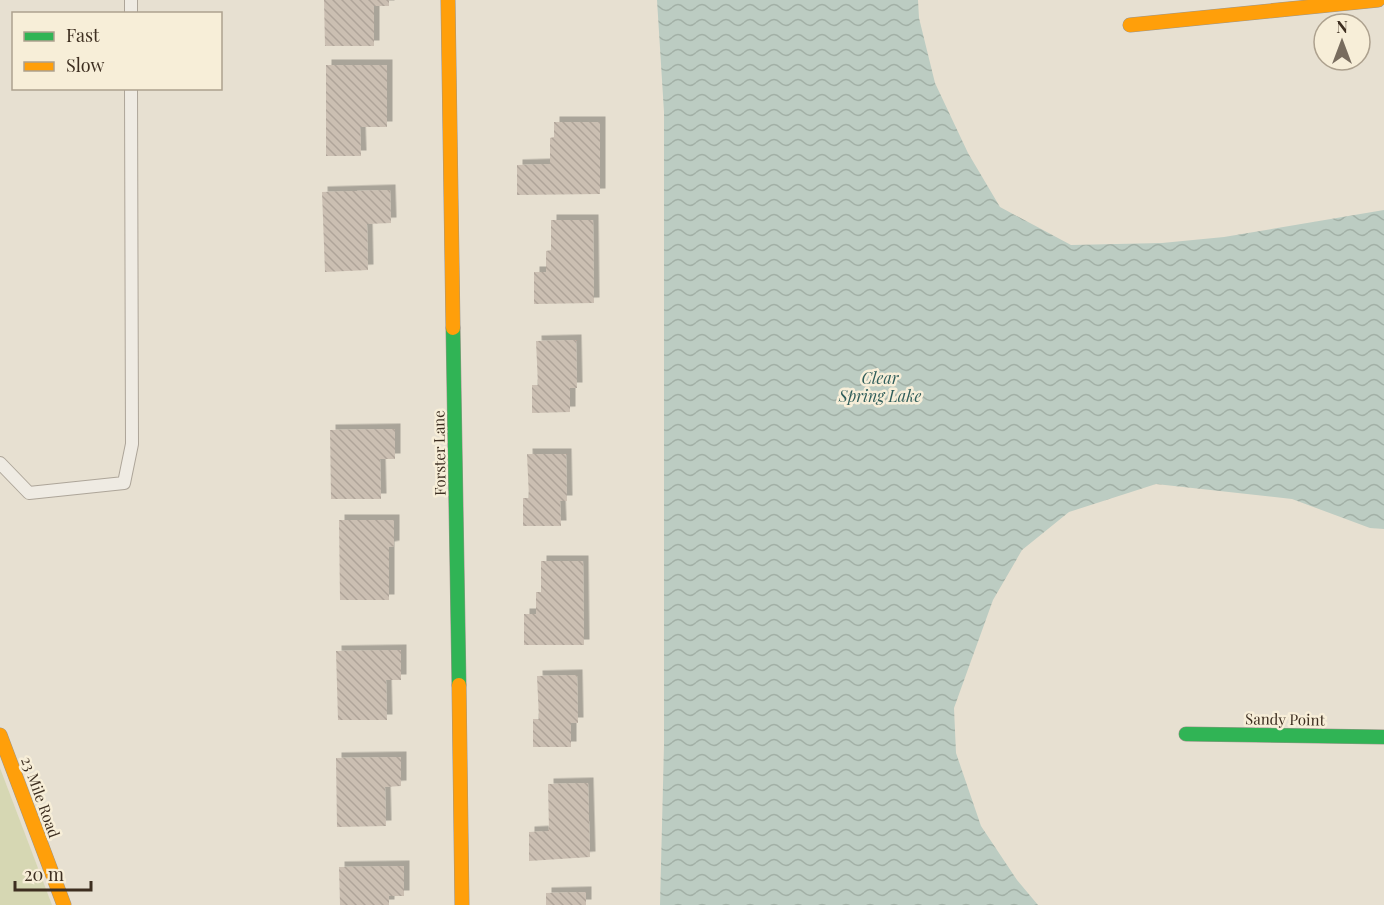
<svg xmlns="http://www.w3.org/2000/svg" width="1384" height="905" font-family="'Playfair Display',serif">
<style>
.green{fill:#d6d7b3}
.water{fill:url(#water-waves)}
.building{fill:url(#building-back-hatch);filter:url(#shadow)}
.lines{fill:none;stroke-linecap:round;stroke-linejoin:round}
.lane-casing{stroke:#ada599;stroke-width:14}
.fast-casing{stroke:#9c958a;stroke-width:15}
.slow-casing{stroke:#9c958a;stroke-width:15}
.lane{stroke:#efebe3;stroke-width:12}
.fast{stroke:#30b455;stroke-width:14}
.slow{stroke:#ff9f0a;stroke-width:14}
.labels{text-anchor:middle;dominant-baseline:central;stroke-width:5;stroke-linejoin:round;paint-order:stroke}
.street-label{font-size:15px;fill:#3d2e20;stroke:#f7eed8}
.water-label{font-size:16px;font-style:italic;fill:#2f5d5a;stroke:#f7eed8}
</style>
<defs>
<pattern id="water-waves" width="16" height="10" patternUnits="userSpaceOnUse" patternTransform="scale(1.5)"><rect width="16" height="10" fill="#bcccc2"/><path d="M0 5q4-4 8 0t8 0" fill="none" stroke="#a2b0a6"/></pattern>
<pattern id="building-back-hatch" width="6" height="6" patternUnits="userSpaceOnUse" patternTransform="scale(1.5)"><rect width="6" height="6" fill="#cbbfb2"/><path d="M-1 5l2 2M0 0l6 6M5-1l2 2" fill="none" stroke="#afa499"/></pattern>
<filter id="shadow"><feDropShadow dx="5.5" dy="-5.5" stdDeviation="0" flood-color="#0004"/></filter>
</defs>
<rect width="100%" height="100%" fill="#e7e0d1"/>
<polygon class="green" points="0,768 52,905 0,905"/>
<polygon class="water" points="657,0 918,0 919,18 935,83 968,153 1000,207 1071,245 1162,243 1224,237 1384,210 1384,529 1370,528 1292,499 1156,484 1069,512 1022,550 993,600 954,708 956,753 981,826 1017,880 1038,905 660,905 664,745 664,112"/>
<g class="building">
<polygon points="324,0 389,0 389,6 374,6 374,46 325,46"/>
<polygon points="326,65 387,65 387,127 360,127 361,156 326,156"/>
<polygon points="554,122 600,122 600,194 517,195 517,165 550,164 550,138 554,137"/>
<polygon points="390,190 391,223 367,224 368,270 325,272 322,192"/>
<polygon points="551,220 593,220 594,303 534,304 534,272 546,272 546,251 551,250"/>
<polygon points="576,340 577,388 570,388 570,412 532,413 532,385 538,385 536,341"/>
<polygon points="395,429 395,459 380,459 381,499 331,499 330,430"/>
<polygon points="527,454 566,454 567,501 560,501 561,526 523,526 523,498 529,498"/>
<polygon points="339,520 394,520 394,546 389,547 389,600 340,600"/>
<polygon points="541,561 583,561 584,645 524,645 524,614 536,614 536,592 541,592"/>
<polygon points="401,650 401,680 386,680 387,720 338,720 336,651"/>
<polygon points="577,675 578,723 571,723 571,747 533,747 533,719 539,719 537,676"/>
<polygon points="401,757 401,786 385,787 386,826 337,827 336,758"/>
<polygon points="588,783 590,857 529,861 529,832 549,831 548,784"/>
<polygon points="404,866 404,896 389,896 389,905 340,905 339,867"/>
<polygon points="586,892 586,905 546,905 546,893"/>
</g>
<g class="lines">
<defs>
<g id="lane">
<polyline points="131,0 131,14"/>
<polyline points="0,463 29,493 124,483 132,444 131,88"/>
</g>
<g id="fast">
<polyline points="453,328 459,685"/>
<polyline points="1186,734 1384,737"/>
</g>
<g id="slow">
<polyline points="448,0 453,328"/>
<polyline points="1130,25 1378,0"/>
<polyline points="459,685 462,905"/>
<polyline points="0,735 64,905"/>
</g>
</defs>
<use href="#lane" class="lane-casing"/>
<use href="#fast" class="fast-casing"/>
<use href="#slow" class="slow-casing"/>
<use href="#lane" class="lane"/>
<use href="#fast" class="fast"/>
<use href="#slow" class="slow"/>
</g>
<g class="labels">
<g class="street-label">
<text transform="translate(439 453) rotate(-91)">Forster Lane</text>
<text transform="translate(1285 719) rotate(1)">Sandy Point</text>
<text transform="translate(41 797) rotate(70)">23 Mile Road</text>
</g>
<g class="water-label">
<text x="880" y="377">Clear<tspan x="880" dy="18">Spring Lake</tspan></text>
</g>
</g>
<rect x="12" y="12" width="210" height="78" fill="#f7eed8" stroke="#ada18e" stroke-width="1.5"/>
<rect x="24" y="32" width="30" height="9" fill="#30b455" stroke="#ada18e" stroke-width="1.5"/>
<text x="66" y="42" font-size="18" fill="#3d2e20">Fast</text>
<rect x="24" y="62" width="30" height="9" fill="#ff9f0a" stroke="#ada18e" stroke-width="1.5"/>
<text x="66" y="72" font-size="18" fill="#3d2e20">Slow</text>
<g transform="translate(1342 42)"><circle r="28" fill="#f7eed8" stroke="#ada18e" stroke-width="1.5"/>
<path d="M0-4.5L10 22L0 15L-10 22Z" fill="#786c5e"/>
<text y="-9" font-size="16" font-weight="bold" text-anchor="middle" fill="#3d2e20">N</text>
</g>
<path d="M15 881v9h76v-9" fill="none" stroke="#3d2e20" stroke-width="3"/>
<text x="24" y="881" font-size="18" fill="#3d2e20" stroke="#f7eed8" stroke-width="4.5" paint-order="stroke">20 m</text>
</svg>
